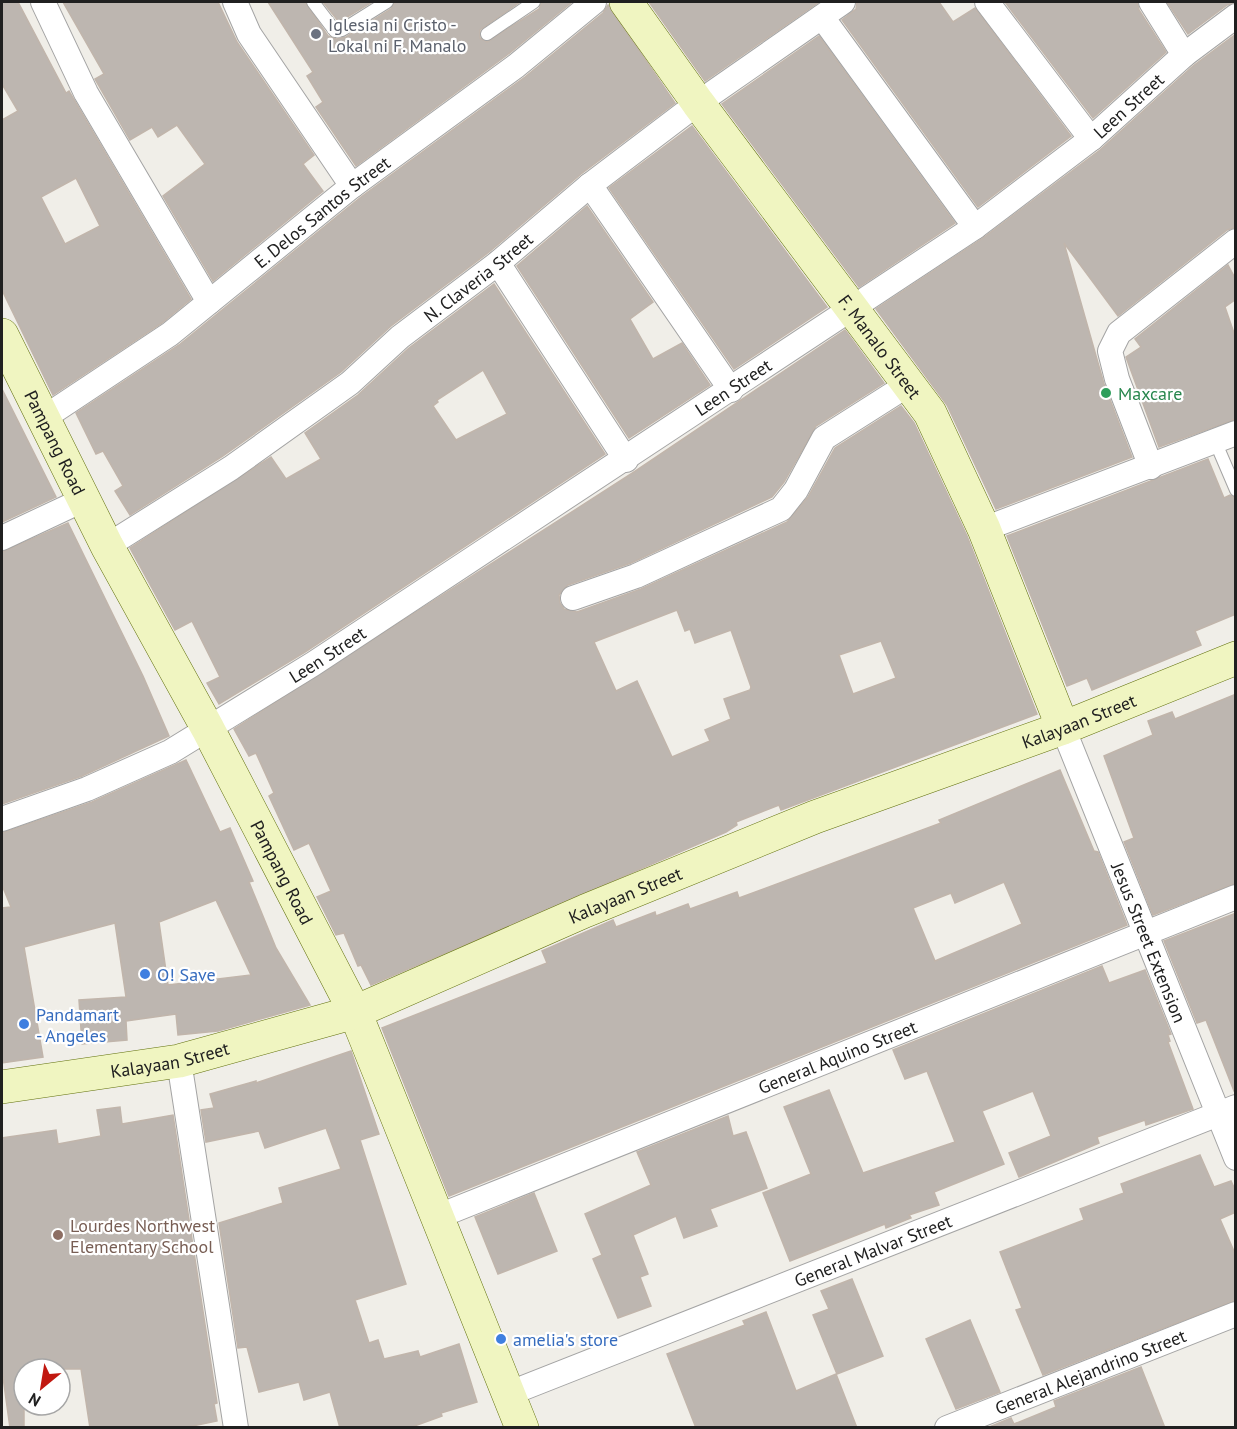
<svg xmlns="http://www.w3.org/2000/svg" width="1237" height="1429" font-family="'PT Sans',sans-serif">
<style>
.building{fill:#bdb6b0;stroke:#c1b5ab;stroke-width:1.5;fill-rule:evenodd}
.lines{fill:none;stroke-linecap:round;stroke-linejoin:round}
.lane-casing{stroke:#a4a4a4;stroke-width:14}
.street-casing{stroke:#a4a4a4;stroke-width:26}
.secondary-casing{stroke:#62710e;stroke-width:34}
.lane{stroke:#fff;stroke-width:12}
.street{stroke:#fff;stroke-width:24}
.secondary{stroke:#f0f5c1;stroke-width:33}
.worship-dot{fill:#6b7280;stroke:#fff;stroke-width:2}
.leisure-dot{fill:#2e9e5b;stroke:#fff;stroke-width:2}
.shop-dot{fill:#3f7fe0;stroke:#fff;stroke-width:2}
.education-dot{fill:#8d6e63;stroke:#fff;stroke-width:2}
.labels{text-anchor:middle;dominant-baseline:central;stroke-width:4.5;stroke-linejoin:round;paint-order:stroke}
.worship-label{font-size:18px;fill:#5b616d;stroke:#fff;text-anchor:start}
.street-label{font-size:18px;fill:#202020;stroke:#fff}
.leisure-label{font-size:18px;fill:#27864d;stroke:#fff;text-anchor:start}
.shop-label{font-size:18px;fill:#366cbe;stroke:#fff;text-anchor:start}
.education-label{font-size:18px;fill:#785e54;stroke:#fff;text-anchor:start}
</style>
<rect width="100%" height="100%" fill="#f0eee8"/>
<g class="building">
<path d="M2,2H18L66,93L69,91L191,299L162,323L53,395L2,290V120L18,111L2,84ZM76,178L100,226L65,244L41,197Z"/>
<polygon points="63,2 218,2 237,42 314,155 303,164 323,191 213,281 163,196 205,164 177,125 158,137 152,127 130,140 95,79 104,74"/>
<polygon points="268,2 305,2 328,36 336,39 346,37 391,9 395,2 520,2 480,30 480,38 487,42 539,9 542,2 572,2 507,55 356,166 316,107 323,102 307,76 313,72"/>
<polygon points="323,2 372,2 339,22"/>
<polygon points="649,2 819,2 705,81"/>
<polygon points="857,2 939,2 953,22 975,8 1071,136 978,207 842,20 856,9"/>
<polygon points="1005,2 1137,2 1139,10 1166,52 1093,118"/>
<polygon points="1167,2 1236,2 1227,5 1188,34"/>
<polygon points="608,5 675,103 581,174 489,252 391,326 341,372 223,456 130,515 115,491 123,486 103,451 96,454 76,413 179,345 361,197 525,77 603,13"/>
<polygon points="1236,34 1236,227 1227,230 1118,316 1064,243 1104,384 1132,457 996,509 947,405 876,309 983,238 1100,150 1193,66"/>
<polygon points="819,36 955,223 859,287 722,104"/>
<polygon points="692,126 827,307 734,369 609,188"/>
<polygon points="587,206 653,302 630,319 653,359 682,343 710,385 629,438 517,266"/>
<polygon points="1228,265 1236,280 1236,299 1225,307 1236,339 1236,419 1159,447 1126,357 1141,347 1135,339"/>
<path d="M494,284L605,454L305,652L219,704L207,683L220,677L192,621L175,630L130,548L271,457L286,479L321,459L305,433L358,395L409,348ZM483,370L507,414L456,440L433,406L438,402L437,400Z"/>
<path d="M845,330L884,383L816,426L784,482L772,497L631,563L568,585L559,595L560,603L564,609L577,612L641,589L787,522L808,497L835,448L901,406L914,423L967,536L1037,714L781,810L779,805L736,822L737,825L726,832L371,985L361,965L358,966L344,933L336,935L317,897L331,891L309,843L294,850L269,796L274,793L256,753L249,756L234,729L634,472ZM677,610L685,631L690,629L695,643L731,630L751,687L750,690L724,699L731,719L705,730L710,741L672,757L637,681L616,691L594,642ZM881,641L896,678L853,694L839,655Z"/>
<polygon points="2,389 56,497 2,522"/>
<polygon points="1208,459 1224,498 1230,495 1236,498 1236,614 1195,631 1201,645 1092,690 1087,678 1067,686 1007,536"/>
<polygon points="68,523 143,676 169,736 82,776 2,804 2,552"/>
<polygon points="1236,694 1236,883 1153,915 1124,842 1134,838 1104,756 1153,735 1148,721 1172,712 1175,719"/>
<path d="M186,760L220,832L230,828L253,881L249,882L276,948L310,1005L218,1031L178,1035L176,1014L126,1021L127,1040L82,1044L79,1000L126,997L115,923L24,947L43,1057L2,1063V908L11,907L2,885V833L92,802ZM216,900L251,975L168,985L159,922Z"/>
<path d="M1060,770L1094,851L1098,852L1127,925L449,1196L382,1028L547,963L542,951L613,920L616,927L655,912L656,916L688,904L690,909L737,892L739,898L941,823L939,820ZM1004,882L1022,924L935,961L913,908L951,893L955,903Z"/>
<polygon points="1236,913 1236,1090 1234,1091 1206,1020 1197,1023 1164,941"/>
<polygon points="1102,966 1109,983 1145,970 1171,1034 1168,1035 1170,1041 1168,1042 1193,1109 1146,1125 1145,1120 1097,1137 1099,1143 1019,1177 1009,1153 1051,1136 1033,1091 982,1111 1004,1164 934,1192 939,1205 909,1215 911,1218 886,1228 885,1224 790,1261 763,1193 811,1174 784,1107 829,1090 863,1173 955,1142 927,1071 905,1079 893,1050"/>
<polygon points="351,1051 379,1134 360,1140 406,1284 355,1300 369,1343 378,1340 384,1359 418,1351 420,1357 459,1344 477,1402 441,1413 442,1416 409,1428 340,1428 330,1392 304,1400 299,1382 259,1392 247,1347 238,1348 219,1223 283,1203 279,1188 341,1169 326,1128 265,1148 259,1131 206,1142 201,1110 214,1108 210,1094 256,1081 256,1083"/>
<polygon points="120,1107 122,1124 173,1115 217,1403 214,1404 217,1421 183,1428 90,1428 81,1369 24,1369 24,1428 10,1428 2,1370 2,1138 56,1130 58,1144 101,1136 97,1110"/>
<polygon points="728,1116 733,1136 746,1132 767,1188 710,1209 717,1226 684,1238 676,1216 633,1235 648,1274 640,1277 651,1306 618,1318 593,1259 602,1255 585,1214 651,1185 637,1152"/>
<polygon points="1200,1155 1214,1187 1231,1181 1236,1192 1236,1212 1220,1219 1236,1256 1236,1300 1043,1375 1016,1310 1022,1308 1000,1252 1084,1220 1080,1209 1124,1193 1121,1184"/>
<polygon points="534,1193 557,1251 498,1274 475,1217"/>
<polygon points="852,1279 883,1356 837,1374 813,1315 829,1309 821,1291"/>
<polygon points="766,1312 796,1391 836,1374 857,1428 696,1428 667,1354 745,1325 743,1321"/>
<polygon points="970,1320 1000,1392 956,1409 926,1339"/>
<polygon points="1141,1367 1165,1428 987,1428 1011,1418 1014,1424 1056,1407 1054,1401"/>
</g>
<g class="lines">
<defs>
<g id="lane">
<polyline points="313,2 335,31 342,30 387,2"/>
<polyline points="487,34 534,2"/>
<polyline points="1215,441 1236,490"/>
</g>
<g id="street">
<polyline points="43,2 86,93 209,302"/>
<polyline points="235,2 249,34 352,186"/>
<polyline points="987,2 1091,139"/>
<polyline points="1151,2 1184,55"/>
<polyline points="822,17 975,227"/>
<polyline points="590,185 731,390"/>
<polyline points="498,263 626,460"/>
<path id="s1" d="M45,417L170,334L352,186L516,66L594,2"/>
<polyline points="1151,467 1117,379 1110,351 1119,333 1236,241"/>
<polyline points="984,529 1236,433"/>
<polyline points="2,538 85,499"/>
<path id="s2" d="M107,546L231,468L350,383L400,337L498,263L590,185L698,103L843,2"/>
<polyline points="573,598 636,576 781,509 796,490 824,438 909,384"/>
<path id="s3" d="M1063,728L1236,1158"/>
<path id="s4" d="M2,819L87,789L170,752L313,664L975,227L1091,139L1184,55L1236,16"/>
<polyline points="179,1061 236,1428"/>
<path id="s5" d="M439,1216L1236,897"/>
<path id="s6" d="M508,1394L1236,1107"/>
<path id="s7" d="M947,1428L1236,1314"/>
</g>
<g id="secondary">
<path id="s8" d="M626,2L698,103L930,413L984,529L1063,728"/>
<path id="s9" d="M2,335L107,546L208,729L355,1012L522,1428"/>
<path id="s10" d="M2,1087L179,1061L355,1012L585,911L815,817L1063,728L1236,658"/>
</g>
</defs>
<use href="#lane" class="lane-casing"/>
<use href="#street" class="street-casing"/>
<use href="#secondary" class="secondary-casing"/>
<use href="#lane" class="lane"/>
<use href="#street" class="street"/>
<use href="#secondary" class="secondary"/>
</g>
<circle class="worship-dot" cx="316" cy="34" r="6"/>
<circle class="leisure-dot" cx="1106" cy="393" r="6"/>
<g class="shop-dot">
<circle cx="145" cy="974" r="6"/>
<circle cx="24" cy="1024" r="6"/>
<circle cx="501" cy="1339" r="6"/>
</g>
<circle class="education-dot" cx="58" cy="1235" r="6"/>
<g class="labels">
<g class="worship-label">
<text x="328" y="24">Iglesia ni Cristo -<tspan x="328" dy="21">Lokal ni F. Manalo</tspan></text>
</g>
<g class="street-label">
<text stroke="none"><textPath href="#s4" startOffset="1338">Leen Street</textPath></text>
<text stroke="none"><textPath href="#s1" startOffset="345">E. Delos Santos Street</textPath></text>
<text stroke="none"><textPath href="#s2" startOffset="459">N. Claveria Street</textPath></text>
<text stroke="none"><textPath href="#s8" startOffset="428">F. Manalo Street</textPath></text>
<text stroke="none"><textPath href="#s4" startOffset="852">Leen Street</textPath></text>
<text stroke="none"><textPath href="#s9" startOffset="120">Pampang Road</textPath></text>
<text stroke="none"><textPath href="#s4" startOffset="366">Leen Street</textPath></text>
<text stroke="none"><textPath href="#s10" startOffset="1142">Kalayaan Street</textPath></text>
<text stroke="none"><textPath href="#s9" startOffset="606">Pampang Road</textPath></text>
<text stroke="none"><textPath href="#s10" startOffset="656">Kalayaan Street</textPath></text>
<text stroke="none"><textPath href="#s3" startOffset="231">Jesus Street Extension</textPath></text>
<text stroke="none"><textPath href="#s5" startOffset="429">General Aquino Street</textPath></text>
<text stroke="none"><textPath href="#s10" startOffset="170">Kalayaan Street</textPath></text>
<text stroke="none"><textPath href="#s6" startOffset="392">General Malvar Street</textPath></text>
<text stroke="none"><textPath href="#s7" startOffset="154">General Alejandrino Street</textPath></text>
</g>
<g class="leisure-label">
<text x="1118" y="393">Maxcare</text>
</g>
<g class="shop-label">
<text x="157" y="974">O! Save</text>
<text x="36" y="1014">Pandamart<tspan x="36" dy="21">- Angeles</tspan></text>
<text x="513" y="1339">amelia's store</text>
</g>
<g class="education-label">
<text x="70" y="1225">Lourdes Northwest<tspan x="70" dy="21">Elementary School</tspan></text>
</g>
</g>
<rect width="1237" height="1429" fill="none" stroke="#202020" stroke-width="6"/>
<g transform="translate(42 1387) rotate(210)"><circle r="28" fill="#ffffff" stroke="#a6a6a6" stroke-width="1.5"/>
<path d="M0-4.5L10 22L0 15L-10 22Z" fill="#c11810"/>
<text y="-9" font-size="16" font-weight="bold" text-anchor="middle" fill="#202020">N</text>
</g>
</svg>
